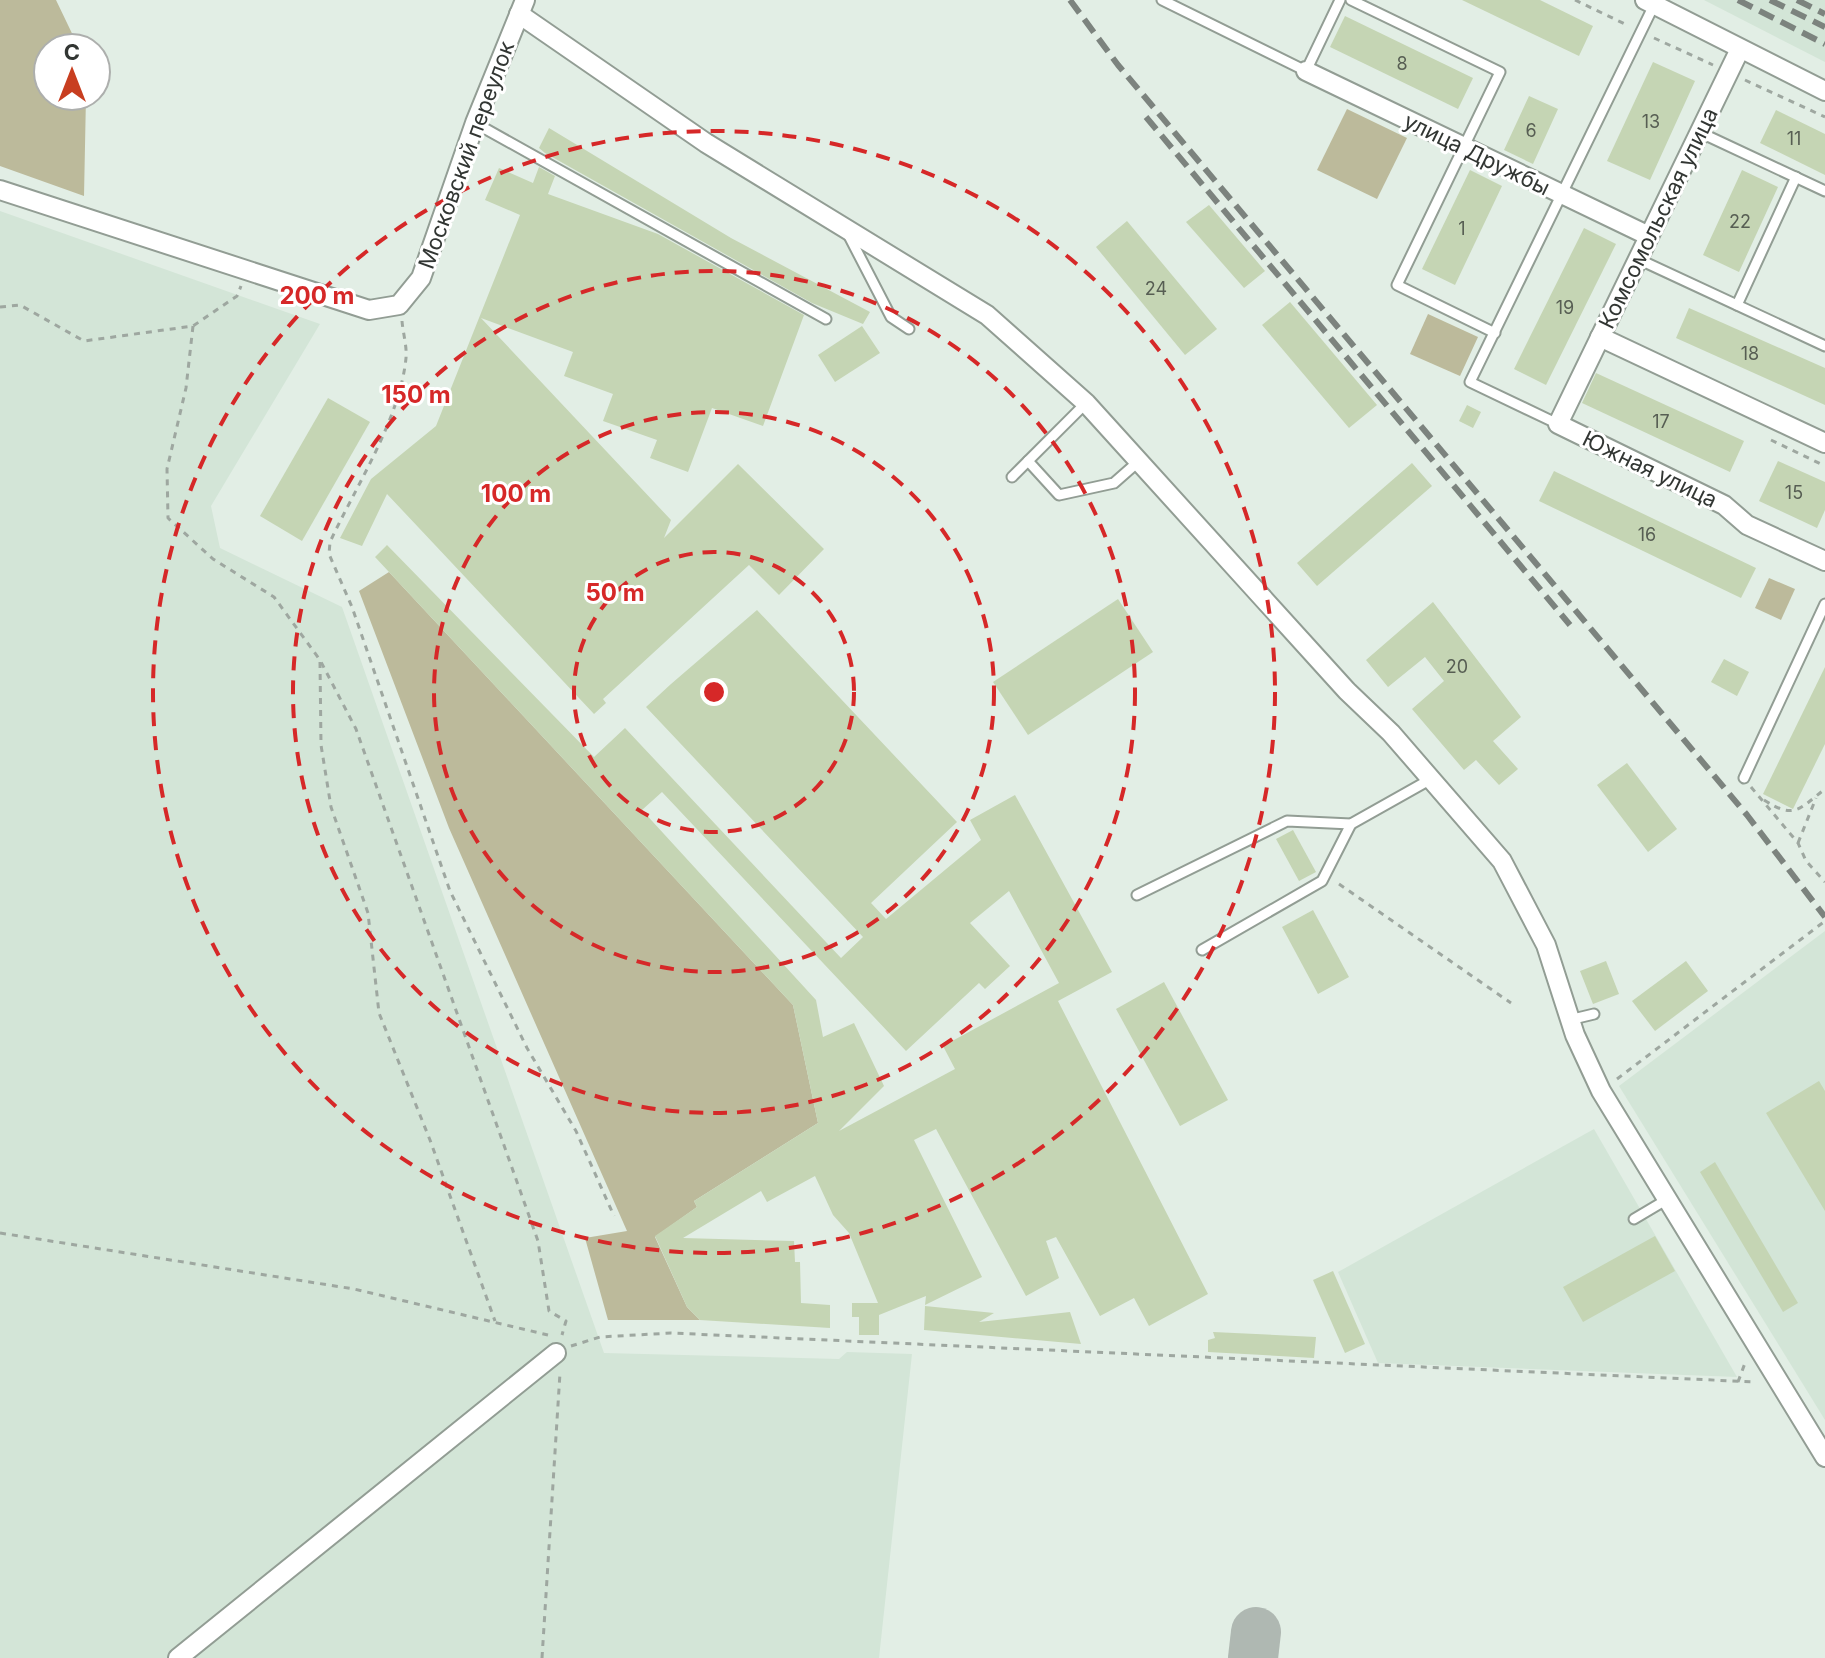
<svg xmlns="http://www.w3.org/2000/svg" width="1825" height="1658" font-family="Inter,sans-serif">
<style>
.built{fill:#d3e5d7}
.green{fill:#bcba9b}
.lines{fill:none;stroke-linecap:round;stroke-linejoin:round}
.taxiway{stroke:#afb8b2;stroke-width:50}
.building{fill:#c5d5b4;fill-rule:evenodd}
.lane-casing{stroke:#929d94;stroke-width:13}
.street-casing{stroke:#929d94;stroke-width:22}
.path{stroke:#9ea7a0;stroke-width:3;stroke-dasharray:6 6;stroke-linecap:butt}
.lane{stroke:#fff;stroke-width:9}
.street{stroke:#fff;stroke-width:18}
.rail{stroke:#7c837e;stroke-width:6;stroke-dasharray:16 8;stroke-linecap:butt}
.ring{fill:none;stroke:#d62828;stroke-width:4;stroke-dasharray:14 10}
.labels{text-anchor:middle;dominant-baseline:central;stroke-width:6;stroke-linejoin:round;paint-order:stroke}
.number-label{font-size:18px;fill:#575e53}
.street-label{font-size:22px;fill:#323633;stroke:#fff}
.centre{fill:#d62828;stroke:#fff;stroke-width:4}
.ring-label{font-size:24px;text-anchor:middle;font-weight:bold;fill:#d62828;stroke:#fff;stroke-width:6;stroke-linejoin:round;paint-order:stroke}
</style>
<rect width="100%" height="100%" fill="#e2eee5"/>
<g class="built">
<polygon points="1704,0 1825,0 1825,62"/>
<polygon points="0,211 320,324 211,506 220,548 342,607 604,1353 839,1359 847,1352 912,1354 879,1658 0,1658"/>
<polygon points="1825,931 1825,1420 1619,1086"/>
<polygon points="1594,1129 1737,1377 1378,1363 1338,1272"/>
</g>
<g class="green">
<polygon points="0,0 56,0 79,48 48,48 48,96 86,96 84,196 0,166"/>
<polygon points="1347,109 1407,138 1377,199 1317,170"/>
<polygon points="1428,314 1478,337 1460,376 1410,354"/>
<polygon points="389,572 793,1005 818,1123 694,1201 697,1207 655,1237 687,1307 700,1320 608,1320 585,1238 627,1231 449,828 359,591"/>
<polygon points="1769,578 1795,589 1781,620 1755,608"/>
</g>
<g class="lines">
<polyline class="taxiway" points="1253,1658 1256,1632"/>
</g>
<g class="building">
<polygon points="1462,0 1540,0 1593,26 1579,56"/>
<polygon points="1345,16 1473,78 1458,109 1330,47"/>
<polygon points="1653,62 1695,81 1650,180 1607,161"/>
<polygon points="1529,96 1558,109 1533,164 1504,150"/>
<polygon points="1776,110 1825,134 1825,175 1760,143"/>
<polygon points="549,128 731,238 870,312 863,324 812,303 545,153 539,148"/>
<polygon points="539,167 555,176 548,194 658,234 804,315 763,426 712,408 688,472 650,458 657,440 603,421 613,394 564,376 573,352 481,318 671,520 664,538 738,464 824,549 779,595 749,565 603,699 606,703 594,714 387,494 362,546 340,538 371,479 436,426 520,215 485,200 499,168 533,183"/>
<polygon points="1470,170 1502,186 1455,285 1422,269"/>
<polygon points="1742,170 1778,187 1739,272 1703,255"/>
<polygon points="1209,205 1265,271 1244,288 1186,222"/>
<polygon points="1127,221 1217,329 1185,355 1096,247"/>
<polygon points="1584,228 1616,244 1546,385 1514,369"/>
<polygon points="1290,302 1377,405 1349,428 1262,325"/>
<polygon points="1689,308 1825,368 1825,405 1676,338"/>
<polygon points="862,326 880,353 835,382 818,355"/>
<polygon points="1596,373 1744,441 1730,472 1582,403"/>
<polygon points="328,398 370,422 302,541 260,516"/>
<polygon points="1467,405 1481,412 1473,428 1459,421"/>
<polygon points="1778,461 1825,482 1825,510 1817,528 1759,501"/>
<polygon points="1412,463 1432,486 1317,586 1297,563"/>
<polygon points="1554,471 1756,568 1741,598 1539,501"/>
<path d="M387,545L594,757L625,728L841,958L863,937L646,707L671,684L757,610L957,822L871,903L886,919L981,840L970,820L1015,795L1112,972L1058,1001L1208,1294L1149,1326L1134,1298L1100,1316L1056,1237L1046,1241L1059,1278L1026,1296L936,1129L914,1140L982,1277L925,1305L926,1296L879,1315V1335H859V1317H852V1303H878L849,1233L833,1215L815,1176L767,1202L761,1191L683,1238L794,1241L795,1262H800L801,1303L830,1305V1328L700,1320L687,1307L655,1236L697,1207L694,1201L818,1123L793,1005L375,557ZM662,792L906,1051L979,983L985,989L1010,966L970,923L1009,891L1059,983L943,1046L955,1069L839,1131L884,1086L854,1023L823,1037L816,1000L642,810Z"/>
<polygon points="1118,599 1153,652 1028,735 993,682"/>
<polygon points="1433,602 1521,717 1493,741 1518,769 1499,785 1476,760 1464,770 1412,709 1444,681 1425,657 1388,687 1366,660"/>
<polygon points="1724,659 1749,672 1737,696 1711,682"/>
<polygon points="1825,667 1825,744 1793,809 1763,794"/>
<polygon points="1627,763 1677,829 1648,852 1597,785"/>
<polygon points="1293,830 1316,872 1299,881 1276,839"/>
<polygon points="1313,910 1349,977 1318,994 1282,927"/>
<polygon points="1606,961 1619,994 1593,1004 1580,971"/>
<polygon points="1686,961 1708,991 1655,1031 1632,1001"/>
<polygon points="1164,982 1228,1100 1180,1126 1116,1009"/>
<polygon points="1819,1081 1825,1091 1825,1211 1766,1113"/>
<polygon points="1715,1162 1798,1303 1783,1312 1700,1172"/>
<polygon points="1655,1236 1675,1271 1583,1322 1563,1287"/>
<polygon points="1333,1271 1365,1344 1345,1353 1313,1280"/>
<polygon points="925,1306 994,1313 979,1322 1070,1312 1081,1344 924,1330"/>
<polygon points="1213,1332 1316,1337 1314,1358 1208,1352 1208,1340 1215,1338"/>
</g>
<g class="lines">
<defs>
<g id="lane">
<polyline points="1162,0 1306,71 1340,0"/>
<polyline points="1351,0 1500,72 1397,285 1495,333"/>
<polyline points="475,123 826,319"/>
<polyline points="1699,132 1825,191"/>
<polyline points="848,234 891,317 909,329"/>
<polyline points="1638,259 1825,346"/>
<polyline points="1737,305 1796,177"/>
<polyline points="1558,424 1470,382 1654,5"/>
<polyline points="1028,461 1059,495 1114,483 1139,461"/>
<polyline points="1012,477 1086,403"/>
<polyline points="1744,778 1825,604"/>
<polyline points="1137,895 1287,821 1351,824 1431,779"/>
<polyline points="1202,950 1322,881 1351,824"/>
<polyline points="1569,1020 1594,1014"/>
<polyline points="1634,1219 1666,1200"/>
</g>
<g id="street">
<polyline points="1645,0 1825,91"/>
<polyline points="519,14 706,143 987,315 1086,403 1347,691 1391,733 1502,861 1546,945 1575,1035 1601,1091 1825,1457"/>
<polyline points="1740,49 1558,424 1724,505 1747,525 1825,561"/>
<polyline points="1306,71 1649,236"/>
<polyline points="0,190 369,310 399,305 421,278 475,123 525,0"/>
<polyline points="1600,337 1825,443"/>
<polyline points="178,1658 556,1353"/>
</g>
</defs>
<use href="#lane" class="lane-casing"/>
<use href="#street" class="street-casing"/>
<g class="path">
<polyline points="1575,0 1629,26"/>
<polyline points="1654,38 1713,65"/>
<polyline points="1745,80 1825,117"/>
<polyline points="0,307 20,305 84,341 193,326 237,296 241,286"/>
<path d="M402,321C403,333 407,346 406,358C400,419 356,486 330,542L329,554L352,607L450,891L527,1048L576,1131L614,1216"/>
<polyline points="193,326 186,388 167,469 168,518 213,559 274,597 320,660 356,729 538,1241 549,1311 566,1321 562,1335"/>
<polyline points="1771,440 1825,466"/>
<polyline points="320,662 321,745 331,807 368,913 379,1013 430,1140 495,1321"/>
<polyline points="1751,787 1798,843 1806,861 1825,882"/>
<path d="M1764,800C1795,820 1799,809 1825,789"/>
<polyline points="1798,843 1816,798"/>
<polyline points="1339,884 1511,1003"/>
<polyline points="1617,1079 1825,921"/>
<polyline points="0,1233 354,1289 548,1335"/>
<polyline points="571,1346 600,1337 671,1333 1756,1382"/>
<polyline points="1738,1382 1745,1363"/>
<polyline points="542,1658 560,1373"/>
</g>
<use href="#lane" class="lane"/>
<use href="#street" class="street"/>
<g class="rail">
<polyline points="1070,0 1118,65 1747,815 1825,917"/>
<polyline points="1738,0 1825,44"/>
<polyline points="1770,0 1825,27"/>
<polyline points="1797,0 1825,14"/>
<polyline points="1146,117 1570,625"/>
</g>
</g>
<g class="ring">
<circle cx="714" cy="692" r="140"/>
<circle cx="714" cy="692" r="280"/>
<circle cx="714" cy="692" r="421"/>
<circle cx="714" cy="692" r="561"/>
</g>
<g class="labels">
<g class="number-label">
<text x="1402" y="63">8</text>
<text x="1651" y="121">13</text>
<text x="1531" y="130">6</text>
<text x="1794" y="138">11</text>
<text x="1740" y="221">22</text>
<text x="1462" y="228">1</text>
<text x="1156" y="288">24</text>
<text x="1565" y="307">19</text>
<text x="1750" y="353">18</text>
<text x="1661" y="421">17</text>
<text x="1794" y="492">15</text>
<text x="1647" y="534">16</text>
<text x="1457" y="666">20</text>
</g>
<g class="street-label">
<text transform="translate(1477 154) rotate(26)">улица Дружбы</text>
<text transform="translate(466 155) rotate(-70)">Московский переулок</text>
<text transform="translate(1658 218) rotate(-64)">Комсомольская улица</text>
<text transform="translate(1650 469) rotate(26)">Южная улица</text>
</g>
</g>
<circle cx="714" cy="692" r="12" class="centre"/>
<g class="ring-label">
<text x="317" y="304">200 m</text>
<text x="416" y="403">150 m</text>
<text x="516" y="502">100 m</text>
<text x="615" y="601">50 m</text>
</g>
<g transform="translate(72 72)"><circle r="38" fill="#ffffff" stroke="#adafad" stroke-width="2"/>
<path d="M0-6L14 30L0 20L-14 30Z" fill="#c83e20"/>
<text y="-12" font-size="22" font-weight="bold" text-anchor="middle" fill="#323633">С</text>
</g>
</svg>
